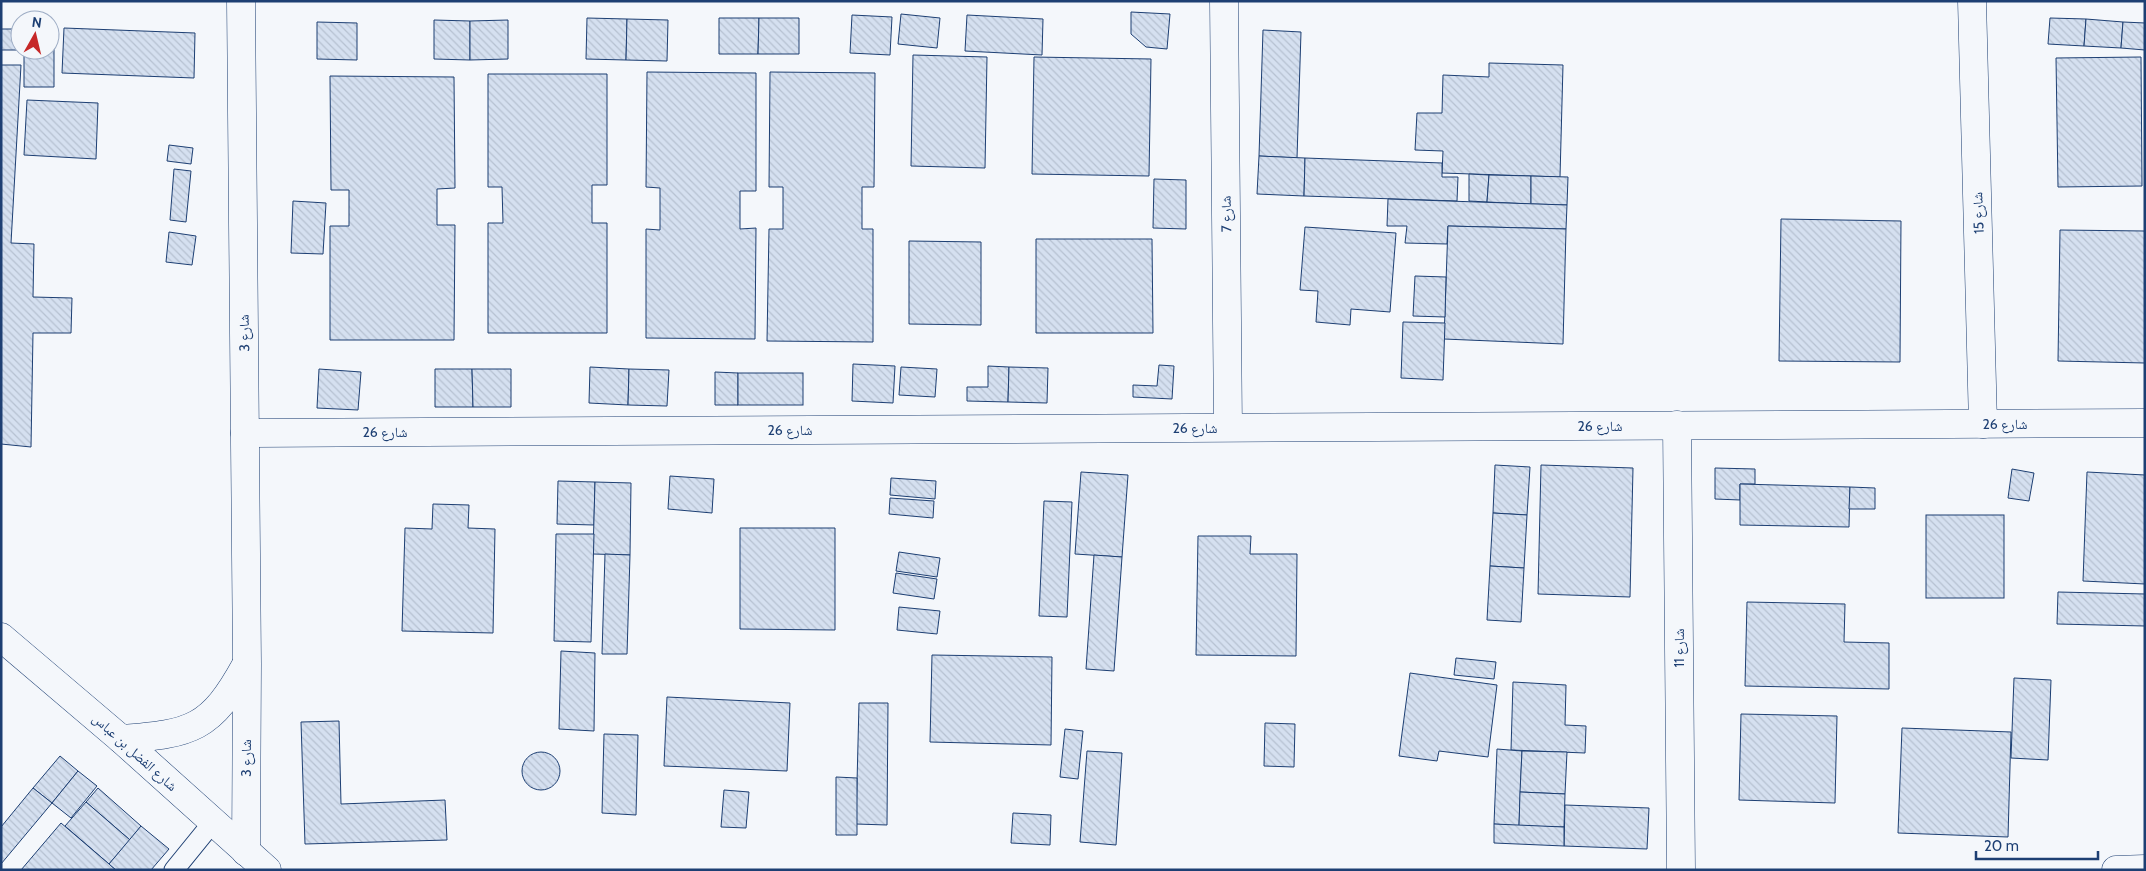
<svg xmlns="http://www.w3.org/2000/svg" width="2146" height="871" font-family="Cabin,'Noto Naskh Arabic',sans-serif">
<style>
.building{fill:url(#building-back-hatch);stroke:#1d3f73}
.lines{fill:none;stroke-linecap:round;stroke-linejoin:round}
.lane-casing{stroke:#1d3f73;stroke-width:21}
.street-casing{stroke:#1d3f73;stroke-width:29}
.lane{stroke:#f4f7fb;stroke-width:19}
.street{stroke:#f4f7fb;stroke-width:28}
.labels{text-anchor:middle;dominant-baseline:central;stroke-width:4;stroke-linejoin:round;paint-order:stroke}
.street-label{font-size:14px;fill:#1d3f73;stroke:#f4f7fb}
</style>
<defs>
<pattern id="building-back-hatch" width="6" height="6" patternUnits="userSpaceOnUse" patternTransform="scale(1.25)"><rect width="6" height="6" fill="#d5e0f0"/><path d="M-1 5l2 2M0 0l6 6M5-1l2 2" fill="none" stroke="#b6c1d1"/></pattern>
</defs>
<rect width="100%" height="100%" fill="#f4f7fb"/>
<g class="building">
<polygon points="1131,12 1170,14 1167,49 1146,47 1131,34"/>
<polygon points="901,14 940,18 937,48 898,44"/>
<polygon points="852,15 892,17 890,55 850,53"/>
<polygon points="967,15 1043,19 1042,55 965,51"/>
<polygon points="587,18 627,19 626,60 586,59"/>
<polygon points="719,18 759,18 758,54 719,54"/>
<polygon points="759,18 799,18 799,54 758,54"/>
<polygon points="2050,18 2086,19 2084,46 2048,44"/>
<polygon points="627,19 668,20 667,61 626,60"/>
<polygon points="2086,19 2123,22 2121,48 2084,46"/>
<polygon points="434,20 470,21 470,60 434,59"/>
<polygon points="508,20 508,59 470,60 470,21"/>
<polygon points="317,22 357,23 357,60 317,59"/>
<polygon points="2123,22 2145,23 2145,50 2121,48"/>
<polygon points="64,28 195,33 194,78 62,73"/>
<polygon points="1,29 20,29 20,50 50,50 50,29 54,29 54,87 24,87 24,50 1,50"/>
<polygon points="1263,30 1301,32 1297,158 1259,156"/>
<polygon points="913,55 987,57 985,168 911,166"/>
<polygon points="1034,57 1151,59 1149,176 1032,174"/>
<polygon points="2141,57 2142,186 2058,187 2056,58"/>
<polygon points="1489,63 1563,65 1560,177 1442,173 1443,151 1415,150 1417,113 1442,113 1443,75 1489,77"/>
<polygon points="1,65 21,65 11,243 34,244 33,297 72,298 71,333 33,333 31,447 1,444"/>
<polygon points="647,72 756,73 756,191 740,191 740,229 756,228 755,339 646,338 646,229 660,230 660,188 646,187"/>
<polygon points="770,72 875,73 874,187 862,187 862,229 873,229 873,342 767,341 769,229 783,229 783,187 769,187"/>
<polygon points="488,74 607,74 607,185 592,185 592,223 607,223 607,333 488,333 488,223 503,223 502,187 488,187"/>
<polygon points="330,76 454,77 455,188 437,189 437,225 455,225 454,340 330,340 330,226 349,226 349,190 331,190"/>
<polygon points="27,100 98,103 96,159 24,155"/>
<polygon points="169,145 193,148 191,164 167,161"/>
<polygon points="1259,156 1305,158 1304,196 1257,194"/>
<polygon points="1305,158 1442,163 1442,177 1458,177 1457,201 1304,196"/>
<polygon points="174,169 191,171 186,222 170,220"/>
<polygon points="1469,174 1489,175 1487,202 1469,201"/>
<polygon points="1489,175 1531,176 1531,204 1487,202"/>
<polygon points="1531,176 1568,177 1567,205 1531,204"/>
<polygon points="1154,179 1186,180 1186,229 1153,228"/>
<polygon points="1388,199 1567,205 1566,229 1448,226 1447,244 1405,243 1407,226 1387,226"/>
<polygon points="293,201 326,203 323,254 291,253"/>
<polygon points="1781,219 1901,221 1900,362 1779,361"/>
<polygon points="1448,226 1566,229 1563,344 1444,339"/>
<polygon points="1305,227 1396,233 1390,312 1351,309 1350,325 1316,322 1318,291 1300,290"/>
<polygon points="2060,230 2145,231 2145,363 2058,361"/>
<polygon points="169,232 196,236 192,265 166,262"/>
<polygon points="1036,239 1152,239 1153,333 1036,333"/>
<polygon points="909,241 981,242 981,325 909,324"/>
<polygon points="1415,276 1446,277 1445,317 1413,316"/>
<polygon points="1403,322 1445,323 1443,380 1401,378"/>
<polygon points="853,364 895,366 893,403 852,401"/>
<polygon points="1159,365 1174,366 1172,399 1133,397 1133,385 1157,386"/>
<polygon points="988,366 1009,367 1008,402 967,401 967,387 988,387"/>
<polygon points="590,367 629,369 628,405 589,403"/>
<polygon points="901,367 937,369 935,397 899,395"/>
<polygon points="1009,367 1048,368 1047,403 1008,402"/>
<polygon points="319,369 361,372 358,410 317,408"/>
<polygon points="435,369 472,369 473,407 435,407"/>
<polygon points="472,369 511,369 511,407 473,407"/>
<polygon points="629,369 669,370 667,406 628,405"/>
<polygon points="715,372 738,373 738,405 715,405"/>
<rect x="738" y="373" width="65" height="32"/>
<polygon points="1495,465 1530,467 1527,515 1493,513"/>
<polygon points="1541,465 1633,468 1630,597 1538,594"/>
<polygon points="1715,468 1755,469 1755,484 1740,484 1740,500 1715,499"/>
<polygon points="2012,469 2034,473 2029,501 2008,498"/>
<polygon points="1081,472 1128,475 1122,557 1075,554"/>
<polygon points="2087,472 2145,475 2145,584 2083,581"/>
<polygon points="670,476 714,479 712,513 668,509"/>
<polygon points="891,478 936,481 935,499 890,495"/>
<polygon points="558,481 595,482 594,525 557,524"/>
<polygon points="595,482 631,483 630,555 593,554"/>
<polygon points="1740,484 1850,487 1849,527 1740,525"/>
<polygon points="1850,487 1875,488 1875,509 1849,509"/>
<polygon points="890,498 934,501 933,518 889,514"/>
<polygon points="1044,501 1072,502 1067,617 1039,616"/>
<polygon points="433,504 469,505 468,528 495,529 493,633 402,631 405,528 432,529"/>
<polygon points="1493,513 1527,515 1524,568 1490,566"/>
<rect x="1926" y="515" width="78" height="83"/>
<polygon points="740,528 835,528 835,630 740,629"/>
<polygon points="556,534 594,534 591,642 554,641"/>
<polygon points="1198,536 1251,536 1250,554 1297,554 1296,656 1196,655"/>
<polygon points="899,552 940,558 937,577 896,571"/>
<polygon points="605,554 630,555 627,654 602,654"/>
<polygon points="1094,555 1122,557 1114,671 1086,669"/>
<polygon points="1490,566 1524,568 1521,622 1487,620"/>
<polygon points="896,573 937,579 934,599 893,593"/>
<polygon points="2058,592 2145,594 2145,626 2057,624"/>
<polygon points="1747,602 1845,604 1844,642 1889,643 1889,689 1745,686"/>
<polygon points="899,607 940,611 937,634 897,630"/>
<polygon points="561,651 595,653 594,731 559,729"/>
<polygon points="932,655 1052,657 1051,745 930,742"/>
<polygon points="1456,658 1496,662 1494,679 1454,675"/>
<polygon points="1410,673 1497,685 1488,757 1439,751 1437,761 1399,756"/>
<polygon points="2014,678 2051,680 2048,760 2011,758"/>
<polygon points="1513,682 1566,685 1565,725 1586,726 1585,753 1511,750"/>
<polygon points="667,697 790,703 787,771 664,766"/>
<polygon points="859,703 888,703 887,825 856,824"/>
<polygon points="1741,714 1837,716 1835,803 1739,800"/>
<polygon points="339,721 341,804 445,800 447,840 305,844 301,722"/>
<polygon points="1265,723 1295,724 1294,767 1264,766"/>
<polygon points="1902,728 2011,732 2008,837 1898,833"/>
<polygon points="1065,729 1083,731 1078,779 1060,777"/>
<polygon points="604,734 638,735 636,815 602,813"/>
<polygon points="1497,749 1522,751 1519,826 1494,824"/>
<polygon points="1087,751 1122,753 1116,845 1080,842"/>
<polygon points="1522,751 1567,752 1565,794 1520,792"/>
<circle cx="541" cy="771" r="19"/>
<polygon points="60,756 78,771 52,803 33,788"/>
<polygon points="78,771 97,786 71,818 52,803"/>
<polygon points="836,777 857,778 857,835 836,835"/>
<polygon points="33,788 52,803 1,864 1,827"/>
<polygon points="98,788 141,826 130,840 86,802"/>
<polygon points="724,790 749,792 746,828 721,827"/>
<polygon points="1520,792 1565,794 1564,827 1519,826"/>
<polygon points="86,802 130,840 109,864 65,826"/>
<polygon points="1565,805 1649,808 1647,849 1564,846"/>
<polygon points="1013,813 1051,815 1050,845 1011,843"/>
<polygon points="61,823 109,864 116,870 21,870"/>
<polygon points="1494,824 1564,827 1564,846 1494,843"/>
<polygon points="141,826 169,849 151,870 116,870 109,864"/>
</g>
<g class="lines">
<defs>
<polyline id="lane" points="174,870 213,822"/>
<g id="street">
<polyline points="241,1 247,664 246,852"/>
<polyline points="1224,1 1228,427"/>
<polyline points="1972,1 1983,424"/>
<polyline points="1677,425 1681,870"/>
<polyline points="245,433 2145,423"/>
<polyline points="1,637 121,739 267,870"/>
<path d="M121,739C192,734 211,729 246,665"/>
<polyline points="2116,870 2145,869"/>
</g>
</defs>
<use href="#lane" class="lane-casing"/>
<use href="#street" class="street-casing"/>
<use href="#lane" class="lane"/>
<use href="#street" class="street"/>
</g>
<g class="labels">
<g class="street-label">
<text transform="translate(1978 213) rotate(-92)">شارع 15</text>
<text transform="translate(1226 214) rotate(-91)">شارع 7</text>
<text transform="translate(244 333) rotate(-91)">شارع 3</text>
<text x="2005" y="424">شارع 26</text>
<text x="1600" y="426">شارع 26</text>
<text x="1195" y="428">شارع 26</text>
<text x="790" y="430">شارع 26</text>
<text x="385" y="432">شارع 26</text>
<text transform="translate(1679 648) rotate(-90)">شارع 11</text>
<text transform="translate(135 752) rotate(42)">شارع الفضل بن عباس</text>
<text transform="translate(246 758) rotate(-90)">شارع 3</text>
</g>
</g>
<rect width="2146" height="871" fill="none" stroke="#1d3f73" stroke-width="5"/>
<g transform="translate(35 35) rotate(8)"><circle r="24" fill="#f4f7fb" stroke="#9eadc5"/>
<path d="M0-4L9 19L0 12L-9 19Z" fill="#c62828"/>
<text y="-8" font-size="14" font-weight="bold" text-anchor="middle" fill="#1d3f73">N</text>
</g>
<path d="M1976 851v8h122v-8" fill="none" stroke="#1d3f73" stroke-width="2.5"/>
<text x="1984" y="851" font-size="15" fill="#1d3f73" stroke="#f4f7fb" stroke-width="4" paint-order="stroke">20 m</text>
</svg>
